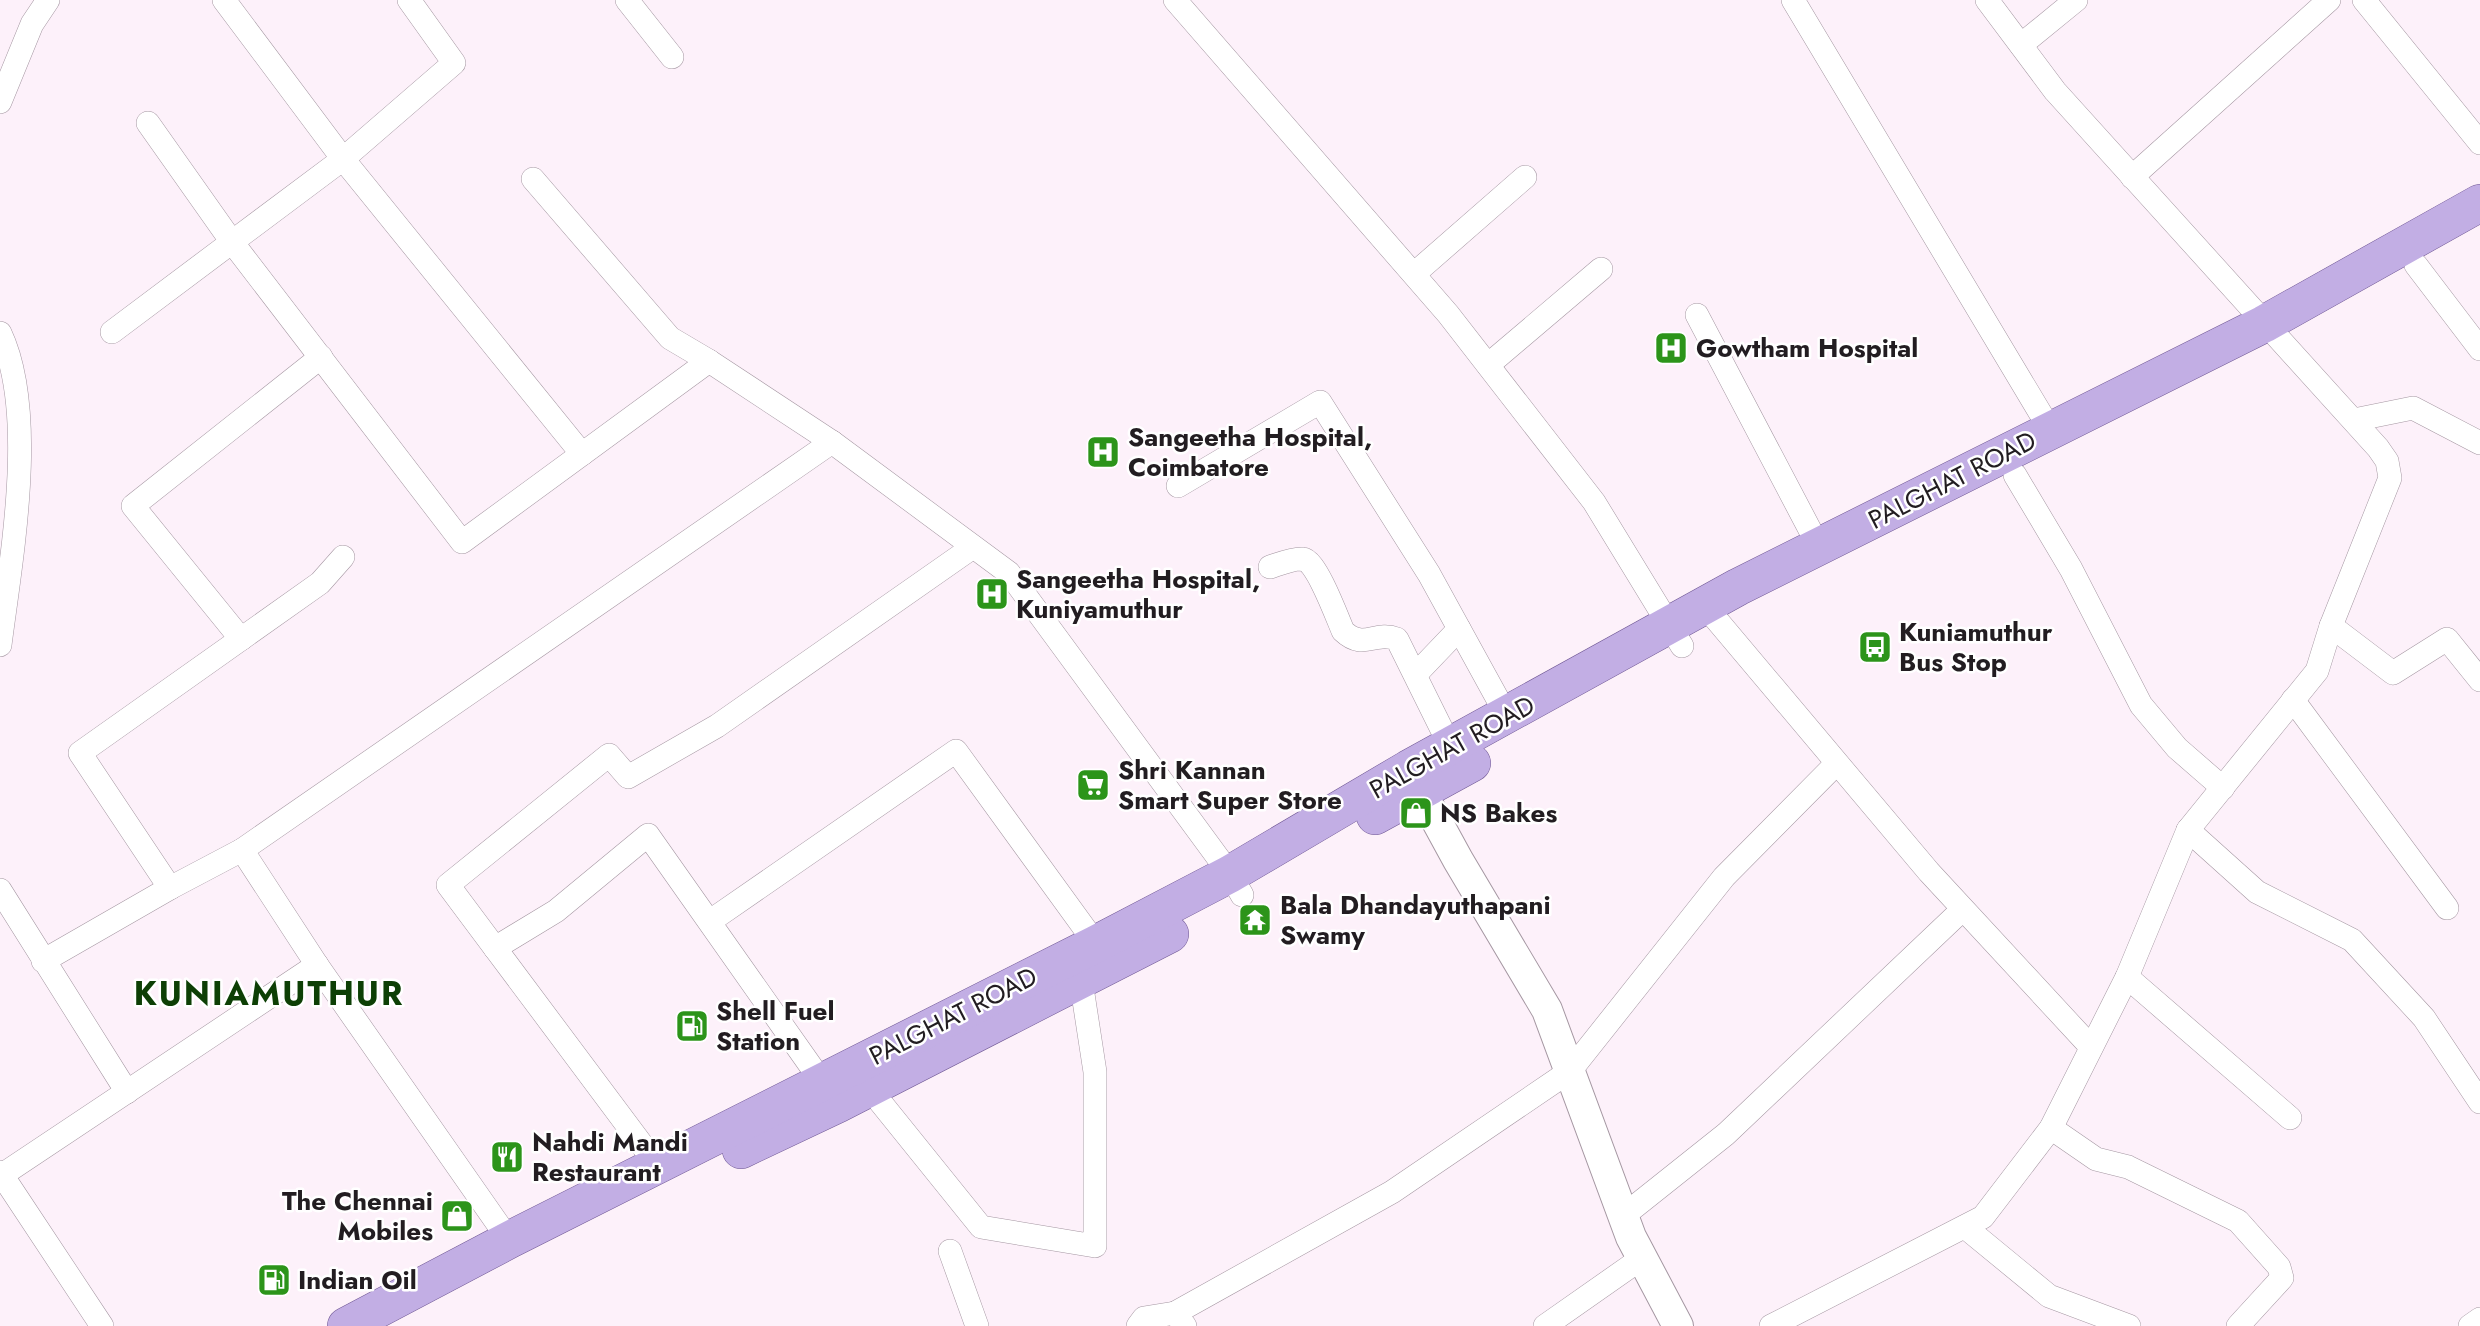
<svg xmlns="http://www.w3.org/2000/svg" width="2480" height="1326" font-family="Jost,sans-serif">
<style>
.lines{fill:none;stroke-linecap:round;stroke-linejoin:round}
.minor-casing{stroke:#a597a2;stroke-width:24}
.tertiary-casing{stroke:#a597a2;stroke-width:32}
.primary-casing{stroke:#705894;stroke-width:38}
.minor{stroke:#fff;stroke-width:23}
.tertiary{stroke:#fff;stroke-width:30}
.primary{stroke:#c2aee4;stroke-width:37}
.labels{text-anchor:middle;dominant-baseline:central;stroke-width:5;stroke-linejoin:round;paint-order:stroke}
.poi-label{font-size:26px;font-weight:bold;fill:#221d21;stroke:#fff;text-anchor:start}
.street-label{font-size:26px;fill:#221d21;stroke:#fff}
.district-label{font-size:33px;font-weight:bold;letter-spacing:2px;fill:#0d3f05;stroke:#fff}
</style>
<rect width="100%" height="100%" fill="#fdf1fa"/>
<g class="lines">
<defs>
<g id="minor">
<polyline points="224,0 343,159 582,454"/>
<polyline points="409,0 454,63 343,159 232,242 462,542 709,361 832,442"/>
<polyline points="627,0 672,57"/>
<polyline points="1175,0 1448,314 1594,502 1682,646"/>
<polyline points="1793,0 2051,431"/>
<polyline points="2364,0 2480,143"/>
<polyline points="2021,45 2076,0"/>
<polyline points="0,102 32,24 48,0"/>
<polyline points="2132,177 2329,0"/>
<polyline points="533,179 670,338 709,361"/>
<polyline points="2416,265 2480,349"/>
<polyline points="1414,274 1525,177"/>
<polyline points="1697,315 1819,547"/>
<polyline points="112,332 232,242 148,123"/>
<path d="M0,333C38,413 11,559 0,645"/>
<polyline points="1488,365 1601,269"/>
<polyline points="2354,420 2413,408 2480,443"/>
<polyline points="2015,475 2071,569 2141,705 2177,748 2223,788"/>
<polyline points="1178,486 1320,402 1429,574 1507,716"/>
<path d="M1270,567C1279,564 1293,558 1303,559C1316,560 1337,617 1343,631C1364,651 1375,630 1397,639L1450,746"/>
<polyline points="1705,606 1929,872 2091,1047"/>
<polyline points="2331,626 2393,673 2447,639 2480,680"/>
<polyline points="241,639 133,506 321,357"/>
<polyline points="1416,674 1459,629"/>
<polyline points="2293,700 2447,908"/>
<polyline points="2188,830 2257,892 2352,940 2424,1018 2480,1102"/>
<polyline points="242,850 170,888 80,753 320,583 343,557"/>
<polyline points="0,890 127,1092"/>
<polyline points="719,915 956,751 1096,944"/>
<polyline points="495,948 448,885 609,755 628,777 717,726 973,547"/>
<polyline points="43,961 170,888"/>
<polyline points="2127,977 2290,1118"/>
<polyline points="869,1088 981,1227 1095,1246 1095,1072 1081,981"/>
<polyline points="2051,1128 2096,1159 2128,1167 2238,1221 2279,1267 2282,1278 2238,1326"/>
<polyline points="657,1165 495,948 556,911 648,835 822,1082"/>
<polyline points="0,1172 102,1326"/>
<polyline points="2,1175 317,965"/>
<polyline points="1623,1216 1726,1134 1962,910"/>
<polyline points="1965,1227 2049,1296 2129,1326"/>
<polyline points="509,1240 317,965 242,850 832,442 1009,573 1230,874 1242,895"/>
<polyline points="950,1251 977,1326"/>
<polyline points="1138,1326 1144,1318 1175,1313"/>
<polyline points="1185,1326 1175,1313 1392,1192 1570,1071 1724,877 1836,764"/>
<polyline points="1545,1326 1642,1258"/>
<polyline points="1771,1326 1983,1217 2051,1128 2127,977 2188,830 2317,671 2331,626 2390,478 2387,461 2378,448 2055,91 1987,0"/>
<polyline points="2470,1326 2480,1319"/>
</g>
<polyline id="tertiary" points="1410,772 1458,860 1547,1010 1631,1237 1678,1326"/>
<g id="primary">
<polyline points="1375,816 1472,763"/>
<polyline points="741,1150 838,1104 1170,934"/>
<polyline points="346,1326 509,1240 1096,944 1230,874 1408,769 1738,587 2264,324 2480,203"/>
</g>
</defs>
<use href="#minor" class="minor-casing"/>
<use href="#tertiary" class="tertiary-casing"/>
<use href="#primary" class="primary-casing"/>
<use href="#minor" class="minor"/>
<use href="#tertiary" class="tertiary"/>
<use href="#primary" class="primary"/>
</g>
<defs>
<symbol id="hospital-square" viewBox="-11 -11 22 22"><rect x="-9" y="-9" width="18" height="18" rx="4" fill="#2c941a" stroke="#fff"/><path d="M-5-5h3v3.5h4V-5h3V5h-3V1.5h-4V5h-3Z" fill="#fff"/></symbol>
<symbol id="bus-square" viewBox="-11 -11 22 22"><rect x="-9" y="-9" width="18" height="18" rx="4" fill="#2c941a" stroke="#fff"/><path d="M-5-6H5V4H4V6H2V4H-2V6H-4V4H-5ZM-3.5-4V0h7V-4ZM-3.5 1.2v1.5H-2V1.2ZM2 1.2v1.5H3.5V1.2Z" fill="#fff"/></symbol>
<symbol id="supermarket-square" viewBox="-11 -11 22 22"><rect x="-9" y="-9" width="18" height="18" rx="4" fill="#2c941a" stroke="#fff"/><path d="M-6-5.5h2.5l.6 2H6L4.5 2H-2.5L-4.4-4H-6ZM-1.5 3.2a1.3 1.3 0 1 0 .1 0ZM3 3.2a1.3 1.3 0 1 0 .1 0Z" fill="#fff"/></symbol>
<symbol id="shop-square" viewBox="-11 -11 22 22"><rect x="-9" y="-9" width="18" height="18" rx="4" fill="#2c941a" stroke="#fff"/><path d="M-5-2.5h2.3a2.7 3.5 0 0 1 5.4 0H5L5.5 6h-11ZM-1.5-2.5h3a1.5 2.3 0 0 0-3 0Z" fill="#fff"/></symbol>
<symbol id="temple-square" viewBox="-11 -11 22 22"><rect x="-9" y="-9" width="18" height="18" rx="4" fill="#2c941a" stroke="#fff"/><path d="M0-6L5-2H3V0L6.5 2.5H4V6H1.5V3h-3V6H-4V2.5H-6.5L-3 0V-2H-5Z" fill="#fff"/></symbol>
<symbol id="fuel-square" viewBox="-11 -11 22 22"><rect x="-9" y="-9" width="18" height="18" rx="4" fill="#2c941a" stroke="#fff"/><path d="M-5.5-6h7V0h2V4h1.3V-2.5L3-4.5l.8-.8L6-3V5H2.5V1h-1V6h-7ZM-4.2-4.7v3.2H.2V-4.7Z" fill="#fff"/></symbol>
<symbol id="restaurant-square" viewBox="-11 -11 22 22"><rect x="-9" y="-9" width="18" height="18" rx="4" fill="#2c941a" stroke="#fff"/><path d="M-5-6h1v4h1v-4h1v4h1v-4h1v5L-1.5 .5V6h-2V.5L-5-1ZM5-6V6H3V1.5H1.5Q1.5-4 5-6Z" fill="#fff"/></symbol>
</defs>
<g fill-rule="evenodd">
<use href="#hospital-square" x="1652" y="329" width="38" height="38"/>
<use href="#hospital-square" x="1084" y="433" width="38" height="38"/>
<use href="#hospital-square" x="973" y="575" width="38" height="38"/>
<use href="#bus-square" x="1856" y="628" width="38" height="38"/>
<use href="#supermarket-square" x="1074" y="766" width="38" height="38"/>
<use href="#shop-square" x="1397" y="794" width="38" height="38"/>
<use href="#temple-square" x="1236" y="901" width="38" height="38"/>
<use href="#fuel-square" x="673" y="1007" width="38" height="38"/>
<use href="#restaurant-square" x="488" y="1138" width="38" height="38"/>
<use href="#shop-square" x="438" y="1197" width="38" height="38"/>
<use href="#fuel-square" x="255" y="1261" width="38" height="38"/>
</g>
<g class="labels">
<g class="poi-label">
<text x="1696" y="348">Gowtham Hospital</text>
<text x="1128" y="437">Sangeetha Hospital,<tspan x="1128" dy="30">Coimbatore</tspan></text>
<text x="1016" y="579">Sangeetha Hospital,<tspan x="1016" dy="30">Kuniyamuthur</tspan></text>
<text x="1899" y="632">Kuniamuthur<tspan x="1899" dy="30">Bus Stop</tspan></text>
<text x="1118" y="770">Shri Kannan<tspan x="1118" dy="30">Smart Super Store</tspan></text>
<text x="1440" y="813">NS Bakes</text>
<text x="1280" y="905">Bala Dhandayuthapani<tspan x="1280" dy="30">Swamy</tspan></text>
<text x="716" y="1011">Shell Fuel<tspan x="716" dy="30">Station</tspan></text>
<text x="532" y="1142">Nahdi Mandi<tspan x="532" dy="30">Restaurant</tspan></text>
<text x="433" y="1201" text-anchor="end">The Chennai<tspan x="433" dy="30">Mobiles</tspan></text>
<text x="298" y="1280">Indian Oil</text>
</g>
<g class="street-label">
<text transform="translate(1952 480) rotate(-27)">PALGHAT ROAD</text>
<text transform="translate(1452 747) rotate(-29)">PALGHAT ROAD</text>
<text transform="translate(953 1016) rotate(-27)">PALGHAT ROAD</text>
</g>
<g class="district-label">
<text x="269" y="993">KUNIAMUTHUR</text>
</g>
</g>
</svg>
